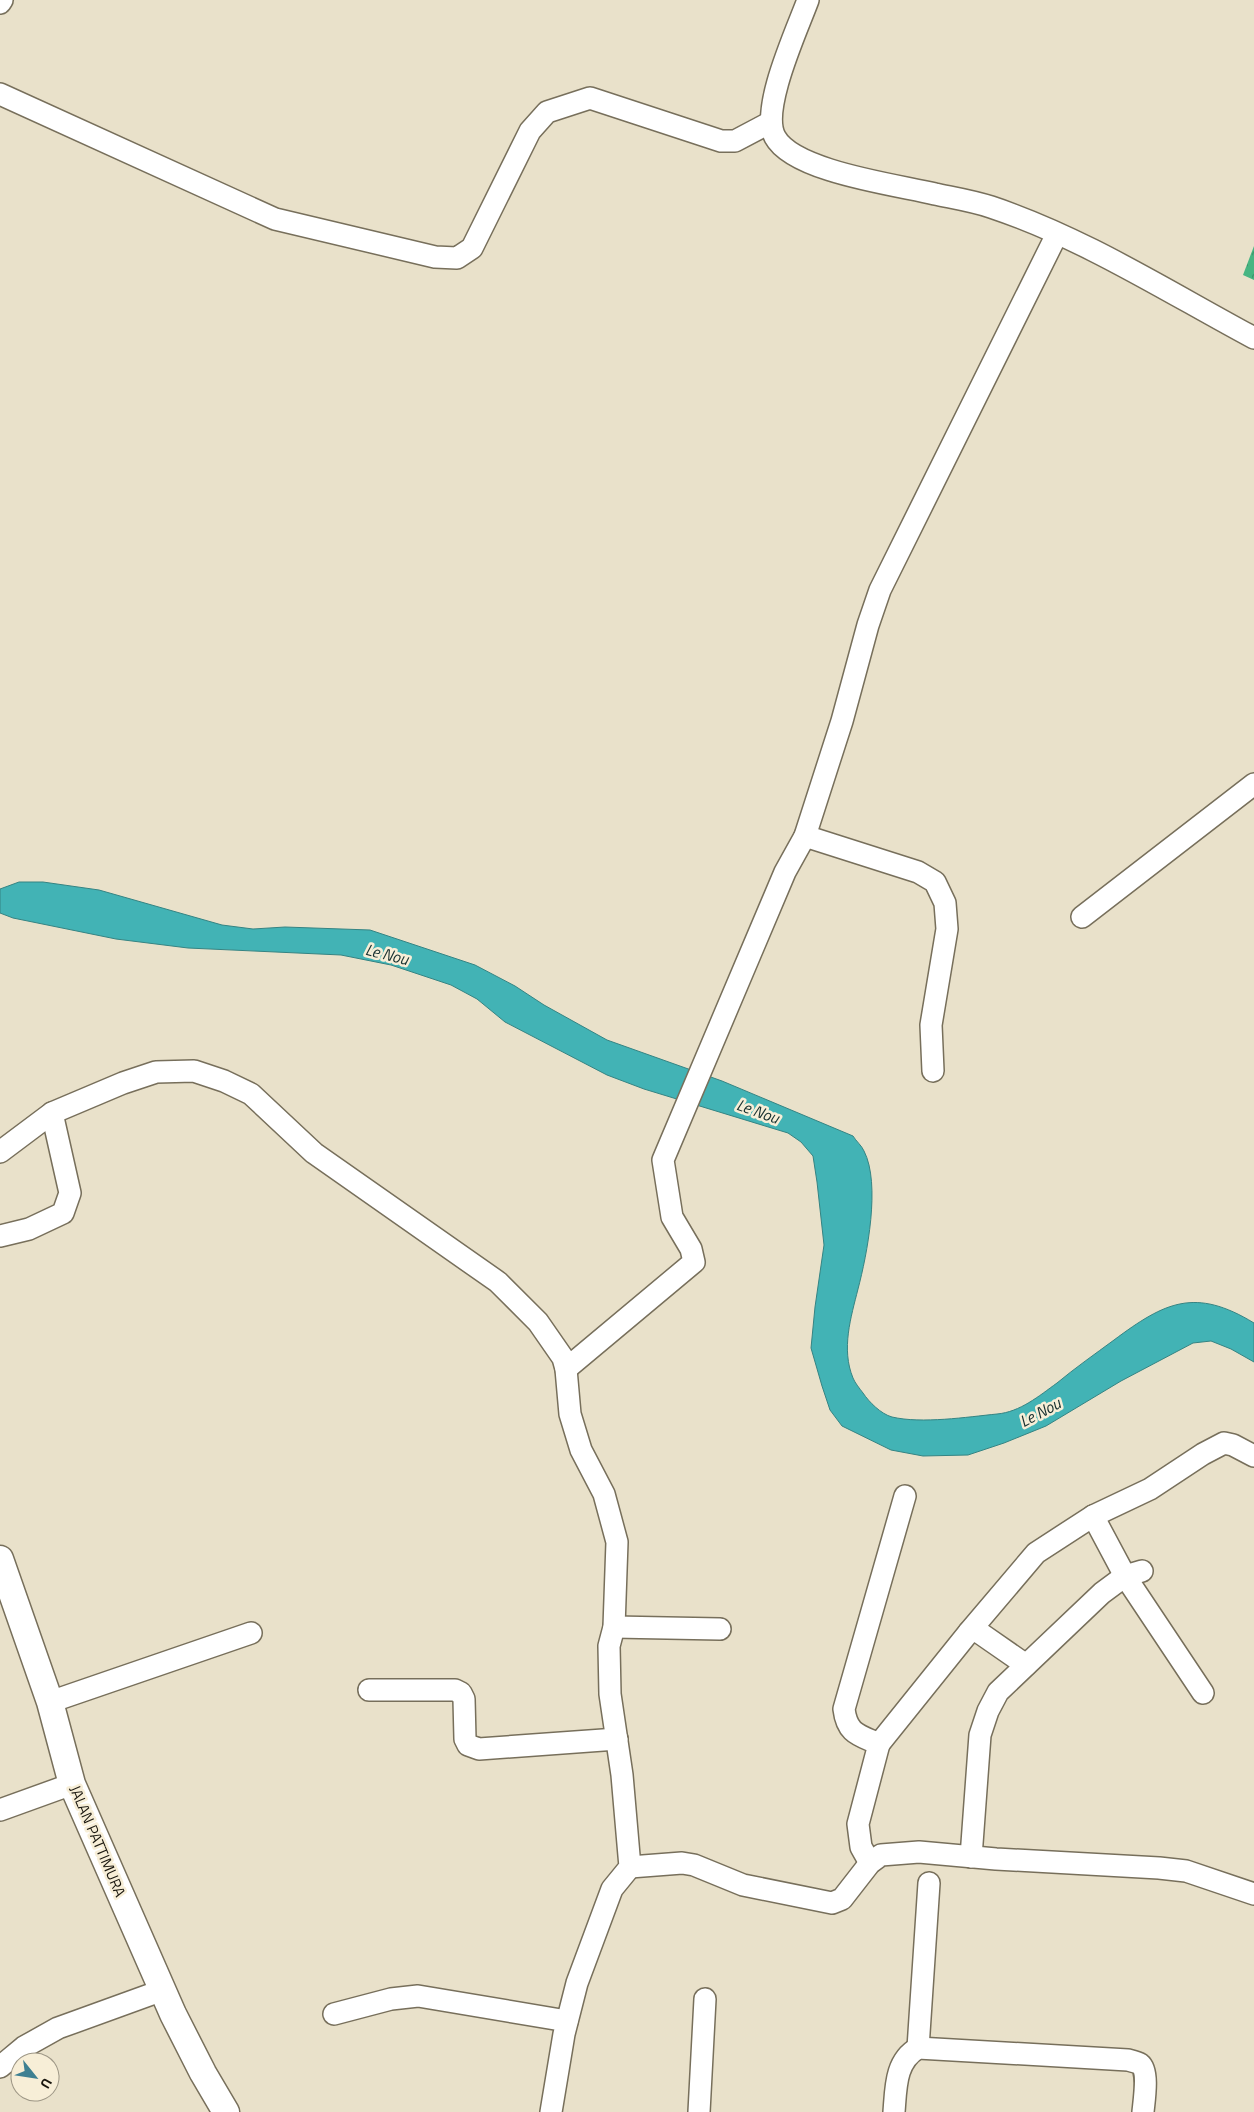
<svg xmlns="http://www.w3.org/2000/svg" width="1254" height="2112" font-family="'Titillium Web',sans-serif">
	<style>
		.forest { fill: url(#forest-crowns) }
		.water { fill: #42b3b5; stroke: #358483 }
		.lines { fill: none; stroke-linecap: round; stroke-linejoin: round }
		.minor-casing { stroke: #776f5b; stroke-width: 24 }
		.major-casing { stroke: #776f5b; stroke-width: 29 }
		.minor { stroke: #fff; stroke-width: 21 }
		.major { stroke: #fff; stroke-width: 26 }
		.labels { text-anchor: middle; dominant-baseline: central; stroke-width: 5; stroke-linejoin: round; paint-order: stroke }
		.street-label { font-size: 15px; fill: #18150d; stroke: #f7eed7 }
		.water-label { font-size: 16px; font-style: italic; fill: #162f2f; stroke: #f7eed7 }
	</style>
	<defs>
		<pattern id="forest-crowns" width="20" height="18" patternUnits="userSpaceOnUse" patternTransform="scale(1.25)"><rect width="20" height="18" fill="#47b582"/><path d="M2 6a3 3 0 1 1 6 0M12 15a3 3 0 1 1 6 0" fill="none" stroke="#3a9269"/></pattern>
	</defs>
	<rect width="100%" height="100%" fill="#e9e1ca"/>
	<path class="forest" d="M1254,246V280L1243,275Z"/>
	<path class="water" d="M19,882H43L99,890L222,925L253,929L285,927L370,930L475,965L515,986L544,1005L607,1040L722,1081L853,1136C856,1141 862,1146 864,1151C881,1184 867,1255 858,1289C851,1317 841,1349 853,1378C855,1383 860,1389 863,1393C869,1402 881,1414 892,1417C922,1424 967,1417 997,1414C1020,1412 1039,1396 1057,1383C1075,1368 1095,1354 1114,1340C1165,1302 1195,1287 1254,1323V1362L1231,1349L1211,1341L1193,1343L1121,1381L1046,1426L1004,1443L968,1455L923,1456L891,1450L842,1426L830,1410L822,1386L811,1348L815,1307L824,1245L817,1182L813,1156L801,1142L788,1133L644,1089L607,1075L505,1022L477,999L451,985L391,965L341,955L188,948L116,939L13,918L0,913V889Z"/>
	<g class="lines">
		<defs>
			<g id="minor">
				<path d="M808,0C797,30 760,109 775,137C794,172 898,185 935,194C954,198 973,201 991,207C1084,238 1168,292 1254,338"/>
				<path d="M0,3L2,0"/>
				<path d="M0,94L275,219L435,257L457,258L472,248L530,131L547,112L590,98L721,141H735L771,122"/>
				<path d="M805,836L918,872L935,882L945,903L947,929L931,1025L933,1071"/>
				<path d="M1082,917L1254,784"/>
				<path d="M0,1152L52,1113L123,1083L156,1072L194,1071L224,1081L251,1094L314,1153L498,1282L538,1322L563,1358L566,1369L570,1414L581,1450L604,1494L617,1542L614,1627L609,1646L610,1694L622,1775L630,1867L612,1889L577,1983L564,2034L551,2112"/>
				<path d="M0,1236L29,1229L63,1213L70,1193L52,1113"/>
				<path d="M566,1369L694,1262L691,1249L672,1217L663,1160L785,872L805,836L842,721L868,625L880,590L1057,234"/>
				<path d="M1093,1516L1125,1576L1203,1693"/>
				<path d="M614,1627L720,1629"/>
				<path d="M969,1632L1036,1553L1093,1516L1150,1489L1203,1454L1224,1443L1233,1445L1254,1456"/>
				<path d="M369,1690H455L461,1693L464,1699L465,1739L468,1745L479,1749L617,1739"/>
				<path d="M50,1702L251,1633"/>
				<path d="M879,1744L969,1632L977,1631L1026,1665"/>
				<path d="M0,1810L72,1784"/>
				<path d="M971,1857L980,1735L988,1711L998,1692L1102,1593L1125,1576L1142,1571"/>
				<path d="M870,1863L861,1847L858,1824L879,1744C859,1735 847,1734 844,1709L905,1496"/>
				<path d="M630,1867L682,1863L694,1865L743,1885L832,1903L842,1899L870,1863L881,1855L919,1852L996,1859L1159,1868L1186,1871L1254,1894"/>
				<path d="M334,2014L391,1999L418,1996L567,2021"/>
				<path d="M918,2048L929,1883"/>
				<path d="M0,2067L24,2047L58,2028L163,1990"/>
				<path d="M699,2112L705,1999"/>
				<path d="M894,2112C896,2088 895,2061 918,2048L1128,2060C1132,2061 1137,2062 1140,2064C1149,2071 1144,2101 1143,2112"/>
			</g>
			<path id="major" d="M0,1559L50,1702L72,1784L173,2014L203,2073L226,2112"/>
		</defs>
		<use href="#minor" class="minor-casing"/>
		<use href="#major" class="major-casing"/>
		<use href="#minor" class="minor"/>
		<use href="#major" class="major"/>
	</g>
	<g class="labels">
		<g class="street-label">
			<text transform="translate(98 1841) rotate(67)">JALAN PATTIMURA</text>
		</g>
		<g class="water-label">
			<text transform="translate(387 954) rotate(14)">Le Nou</text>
			<text transform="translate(758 1111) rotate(20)">Le Nou</text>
			<text transform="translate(1040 1412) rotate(-28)">Le Nou</text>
		</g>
	</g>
	<g transform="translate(35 2077) rotate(120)"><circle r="24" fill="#f7eed7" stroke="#9e9786"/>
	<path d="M0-4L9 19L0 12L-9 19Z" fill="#3e8092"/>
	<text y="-8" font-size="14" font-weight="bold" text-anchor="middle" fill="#18150d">U</text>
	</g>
</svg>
